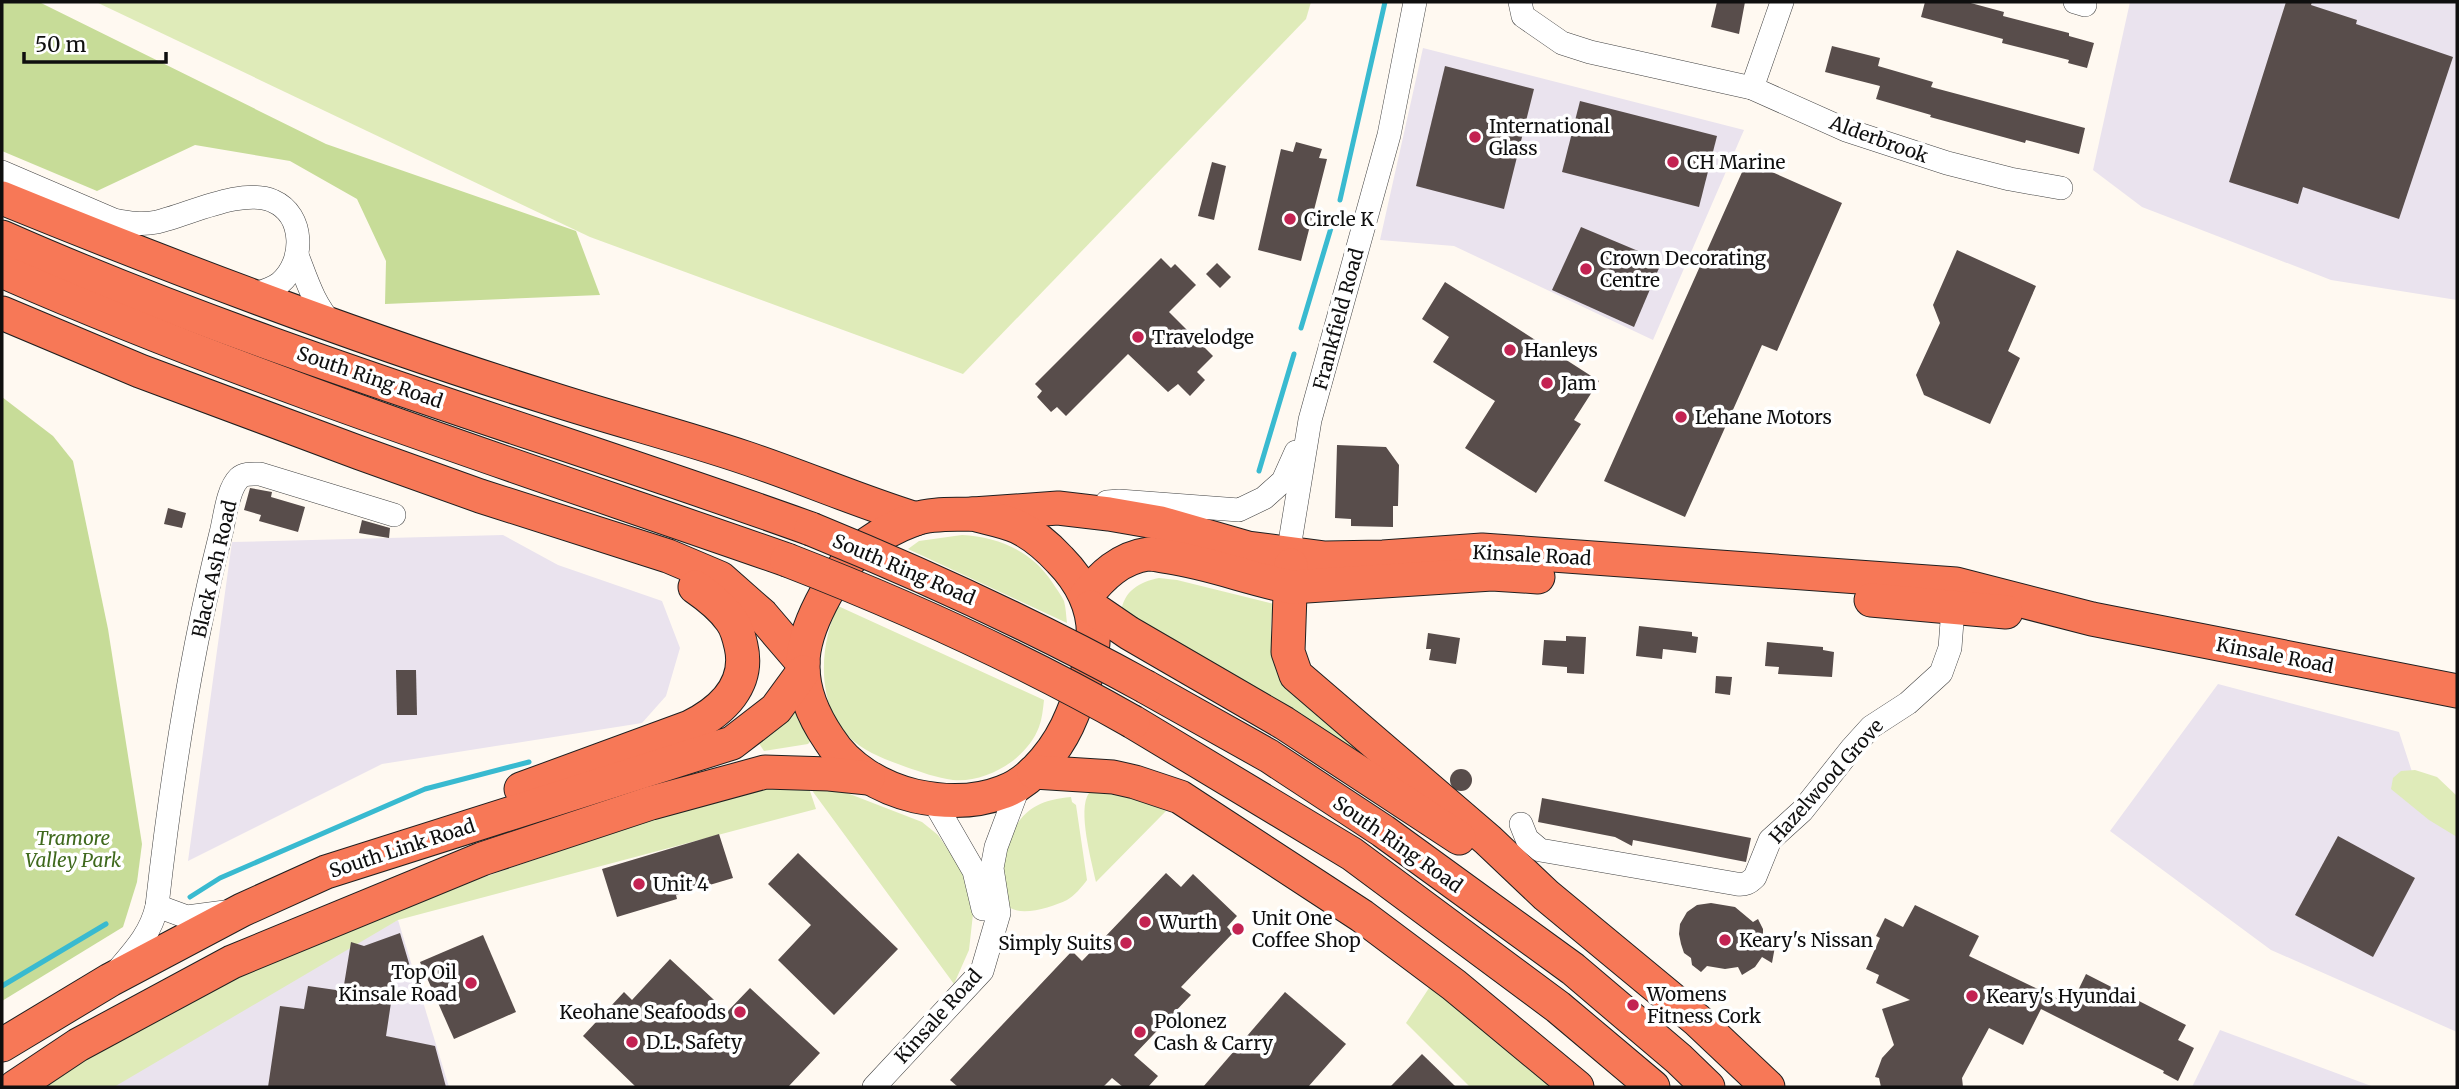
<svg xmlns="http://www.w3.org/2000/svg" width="2459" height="1089" font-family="Merriweather,serif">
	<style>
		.industrial { fill: #eae3ee }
		.green { fill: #dfebb9 }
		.forest { fill: #c7dc98 }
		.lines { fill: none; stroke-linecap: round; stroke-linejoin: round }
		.stream { stroke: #39bad0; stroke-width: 5 }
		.building { fill: #584d4b }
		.minor-casing { stroke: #424242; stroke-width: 24 }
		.highway-casing { stroke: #202020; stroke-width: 35 }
		.minor { stroke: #fff; stroke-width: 23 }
		.highway { stroke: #f77857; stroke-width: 33 }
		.highway-bridge-casing { stroke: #202020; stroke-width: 35; stroke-linecap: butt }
		.highway-bridge { stroke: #f77857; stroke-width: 33 }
		.poi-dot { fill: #c32352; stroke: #fff; stroke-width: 2.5 }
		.labels { text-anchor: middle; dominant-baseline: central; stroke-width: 7; stroke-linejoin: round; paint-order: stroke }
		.poi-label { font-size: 19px; fill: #0f0f0f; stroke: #fff; text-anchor: start }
		.street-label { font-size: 19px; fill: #0f0f0f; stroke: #fff }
		.park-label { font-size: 19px; font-style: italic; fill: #3f691d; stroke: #fff }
	</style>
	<rect width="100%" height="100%" fill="#fff9f1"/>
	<g class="industrial">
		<path d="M2130,2H2457V300L2331,280L2142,207L2093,170Z"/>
		<path d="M1423,48L1744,130L1653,340L1454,246L1380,240Z"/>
		<path d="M503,535L558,565L662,601L680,648L666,696L642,723L382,764L188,861L232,542Z"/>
		<path d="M2218,684L2399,732L2418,790L2457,817V1032L2271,950L2110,831Z"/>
		<path d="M398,920L449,1087H73Z"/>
		<path d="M2220,1030L2374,1087H2192Z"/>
	</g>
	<g class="green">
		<path d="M96,2H1311L1306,19L963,374L590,237Z"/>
		<path d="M962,535C998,537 1032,551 1052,582C1056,588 1061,595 1064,601C1066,608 1066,616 1067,623L908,549L919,541Z"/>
		<path d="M1159,578L1177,580L1274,604C1269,626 1270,642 1276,663L1391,777L1121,612C1124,591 1139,582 1159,578Z"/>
		<path d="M838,606L1044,700C1043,709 1042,719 1039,727C1027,759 987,783 953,780C937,778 921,772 906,767C887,760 864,752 849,737C816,704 819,645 838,606Z"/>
		<path d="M793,706L812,739L808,744L764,751L758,742Z"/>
		<path d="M2415,770L2437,777L2457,796V837L2429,820L2391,789L2393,778L2401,771Z"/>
		<path d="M806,782L829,786L922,822L938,835L958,864L970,888L973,914L969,950L954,984L808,785L816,809L398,920L114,1087H41L88,1054L213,987L408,903L695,805L735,793Z"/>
		<path d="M1089,793C1115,789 1142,800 1166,811L1096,882C1092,863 1077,809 1089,793Z"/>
		<path d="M1071,797L1072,802L1076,805L1087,880C1082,887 1074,896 1067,900C1052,907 1022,917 1009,907C1006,894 1001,881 1000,868C999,862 1003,854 1006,847C1018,814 1034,800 1071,797Z"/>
		<path d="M1431,985L1551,1087H1470L1406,1023Z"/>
	</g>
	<g class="forest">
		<path d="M2,2H39L326,144L576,231L600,295L385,304L386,261L357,199L290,161L195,145L97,191L2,151Z"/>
		<path d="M2,397L53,436L73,461L108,629L142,844L137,882L123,927L2,1001Z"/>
	</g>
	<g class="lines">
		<g class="stream">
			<path d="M1340,200L1385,2"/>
			<path d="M1301,328L1331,228"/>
			<path d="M1259,471L1294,354"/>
			<path d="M190,897L220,878L425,789L529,762"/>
			<path d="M2,986L106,924"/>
		</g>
	</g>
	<g class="building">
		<path d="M1717,2H1745L1739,34L1711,27Z"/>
		<path d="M1925,2H1967L2004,12L2003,16L2069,33V36L2094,43L2087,68L2068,63L2069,60L2002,43L2003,39L1921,17Z"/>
		<path d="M2286,2H2312L2311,5L2357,20L2356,24L2453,57L2399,219L2303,187L2298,204L2229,182Z"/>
		<path d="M1832,46L1880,58L1878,66L1933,82L1931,87L2085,128L2079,154L2026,140L2025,143L1930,117L1931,115L1876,99L1880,86L1825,72Z"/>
		<path d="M1445,66L1534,89L1504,209L1416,186Z"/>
		<path d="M1580,101L1717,136L1699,207L1562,172Z"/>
		<path d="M1296,142L1322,149L1319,158L1327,159L1301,261L1258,250L1281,149L1293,152Z"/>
		<path d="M1747,161L1842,203L1777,351L1762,345L1685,517L1604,481Z"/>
		<path d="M1212,162L1226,166L1214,220L1198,216Z"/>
		<path d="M1581,227L1662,261L1634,327L1552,290Z"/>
		<path d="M1957,250L2036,286L2008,351L2020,358L1990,424L1924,395L1916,375L1940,323L1933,305Z"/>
		<path d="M1161,258L1171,268L1175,264L1196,285L1169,312L1213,356L1197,372L1205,380L1190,396L1178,384L1168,392L1128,354L1066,416L1057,407L1051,412L1037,397L1042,391L1035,384Z"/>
		<path d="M1217,263L1231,277L1220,288L1206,274Z"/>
		<path d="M1445,282L1599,381L1574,420L1581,424L1536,493L1465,448L1495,401L1433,362L1449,337L1422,319Z"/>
		<path d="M1337,445L1386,447L1399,465L1398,506H1393V527L1351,526V519L1335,518Z"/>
		<path d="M250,488L272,492L271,497L305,507L298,532L259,521L261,515L244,510Z"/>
		<path d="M168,508L186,513L182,528L164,524Z"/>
		<path d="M362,520L390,528L389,538L359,533Z"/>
		<path d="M1639,626L1692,632V636L1698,637L1696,653L1663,649L1662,659L1636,656Z"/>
		<path d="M1428,633L1460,638L1456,664L1429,660L1431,649H1426Z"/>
		<path d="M1566,636L1586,637L1584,674L1567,673V667L1542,665L1544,640L1566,641Z"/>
		<path d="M1767,642L1823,647V650L1834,652L1832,677L1778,674L1779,667L1765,666Z"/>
		<path d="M396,670H416L417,715H397Z"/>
		<path d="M1716,676L1732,677L1730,695L1715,693Z"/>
		<circle cx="1461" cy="780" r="11"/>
		<path d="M1542,798L1751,838L1746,862L1633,840L1632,846L1615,837L1538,822Z"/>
		<path d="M719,834L733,878L676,895L677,899L617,917L602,869Z"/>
		<path d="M2338,836L2415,878L2373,957L2295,915Z"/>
		<path d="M798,853L898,949L834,1015L778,960L811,925L768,884Z"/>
		<path d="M1166,873L1181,887L1193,874L1237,916L1227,927L1233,933L1181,987L1191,995L1134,1055L1158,1076L1148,1087H1123L1112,1078L1103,1087H958L950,1080L1072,951L1082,961Z"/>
		<path d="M1711,903L1735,907L1753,922L1758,919L1763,929V938L1776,941L1772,963L1762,957L1755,967L1742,975L1738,967L1725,969L1707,966L1701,972L1692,965L1691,958L1684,953L1681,944L1679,934L1680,924L1687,912L1697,905Z"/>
		<path d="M1915,905L1979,936L1969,956L2071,1005L2086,974L2186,1025L2178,1040L2194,1048L2178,1081L2163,1073L2164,1071L2041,1009L2023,1045L1989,1028L1962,1078L1963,1087H1881L1879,1078L1875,1077L1882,1058L1894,1045L1882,1009L1910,1000L1876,983L1879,975L1866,969L1880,938L1876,936L1885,918L1903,927Z"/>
		<path d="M400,933L411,970L395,976L386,1036L435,1046L446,1087H268L280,1006L304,1009L308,986L343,991L351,942L364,946Z"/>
		<path d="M483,935L516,1012L454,1039L420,962Z"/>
		<path d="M670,959L727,1012L750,988L820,1053L788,1087H636L583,1036L624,992L632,1000Z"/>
		<path d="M1285,992L1346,1044L1308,1087H1203Z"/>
		<path d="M1422,1054L1456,1087H1390Z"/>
	</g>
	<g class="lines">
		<defs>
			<g id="minor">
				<path d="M1520,2L1523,16L1562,43L1590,52L1752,88L1846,130L1947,163L2010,179L2061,188"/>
				<path d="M2075,2L2085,5"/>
				<path d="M1752,88L1782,2"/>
				<path d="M2,172L114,220C129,223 142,225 157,222C188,215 243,187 273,201C305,215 305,262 280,283C271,290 261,292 250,295"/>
				<path d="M297,255C307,281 314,305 333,325"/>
				<path d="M1107,502L1119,501L1239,510L1264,498L1283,481L1296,452"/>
				<path d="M1291,555V536L1310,420L1389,135L1415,2"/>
				<path d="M933,800L974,871L983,909"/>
				<path d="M1521,824L1527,839L1540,850L1737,884C1745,885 1749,883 1755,877L1770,840L1802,811L1852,748L1871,727L1908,703L1941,673L1950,648L1954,595"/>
				<path d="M157,906L187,917L225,912"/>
				<path d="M117,971C135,950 151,933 157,906C171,781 190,656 221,533C225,518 227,490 239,478C244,473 253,474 260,474L394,515"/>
				<path d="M874,1087L982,971L999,913L992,868L996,847L1020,783"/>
			</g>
			<g id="highway">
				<path d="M2,198C181,271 363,340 549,398C614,419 681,436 746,458C803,477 858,501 916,519"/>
				<path d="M2,237C264,353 542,432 811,529"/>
				<path d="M2,271C257,383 524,468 787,560"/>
				<path d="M2,313L140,371L360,453L480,496L668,556L720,578L762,615L803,663"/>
				<path d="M973,514L1058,508L1109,514L1161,523L1248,548L1325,558L1383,557L1482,550L1956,584L2092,619L2457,691"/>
				<path d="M973,514C987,518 1005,521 1018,527C1034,535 1048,547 1060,560C1109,610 1096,657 1072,715C1060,745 1034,781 1003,792C975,803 943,802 915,796C881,788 847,768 829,739C814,717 803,693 803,666C802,630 833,573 860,550C875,537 896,526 915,519C933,513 954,515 973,514Z"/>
				<path d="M1291,565L1288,652L1296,675L1488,840L1546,895L1697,1020L1768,1087"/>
				<path d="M1086,596C1102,576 1120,558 1148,554C1154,554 1162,556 1169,557C1210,563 1250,579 1291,587L1492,574L1538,577"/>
				<path d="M1871,600L2006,612"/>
				<path d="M1091,607L1129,633L1284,723L1459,838"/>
				<path d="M1146,687L1269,756L1383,831L1573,969L1679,1059L1708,1087"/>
				<path d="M1133,722L1352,854L1558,1007L1653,1087"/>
				<path d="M1034,772L1113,777L1135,782L1180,797L1362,916L1454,985L1577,1087"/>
				<path d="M521,789L690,727C722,711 750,685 741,646C739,637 737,628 731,620C722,607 708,596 695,587"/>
				<path d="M2,1045L110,980L242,910L326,872L732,743L776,709L803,672"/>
				<path d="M15,1087L78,1045L232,962L482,859L651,803L765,772L829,774L868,778"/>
			</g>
		</defs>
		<use href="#minor" class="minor-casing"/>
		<use href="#highway" class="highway-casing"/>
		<use href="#minor" class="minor"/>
		<use href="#highway" class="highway"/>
		<defs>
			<g id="highway-bridge">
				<path d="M811,529C926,576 1037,627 1146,687"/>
				<path d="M787,560C906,606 1022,659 1133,722"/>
			</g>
		</defs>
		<use href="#highway-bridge" class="highway-bridge-casing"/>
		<use href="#highway-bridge" class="highway-bridge"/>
	</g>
	<g class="poi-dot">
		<circle cx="1475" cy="137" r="7"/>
		<circle cx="1673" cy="162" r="7"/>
		<circle cx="1290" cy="219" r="7"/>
		<circle cx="1586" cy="269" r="7"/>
		<circle cx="1138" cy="337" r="7"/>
		<circle cx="1510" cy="350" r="7"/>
		<circle cx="1547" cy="383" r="7"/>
		<circle cx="1681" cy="417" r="7"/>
		<circle cx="639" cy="884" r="7"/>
		<circle cx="1145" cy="922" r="7"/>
		<circle cx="1238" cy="929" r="7"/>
		<circle cx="1725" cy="940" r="7"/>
		<circle cx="1126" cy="943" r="7"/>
		<circle cx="471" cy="983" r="7"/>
		<circle cx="1972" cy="996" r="7"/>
		<circle cx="1633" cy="1005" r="7"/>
		<circle cx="740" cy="1012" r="7"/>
		<circle cx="1140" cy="1032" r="7"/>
		<circle cx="632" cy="1042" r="7"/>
	</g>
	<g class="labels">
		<g class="poi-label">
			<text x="1489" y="126">International<tspan x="1489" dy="22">Glass</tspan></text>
			<text x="1687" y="162">CH Marine</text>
			<text x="1304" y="219">Circle K</text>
			<text x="1600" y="258">Crown Decorating<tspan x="1600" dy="22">Centre</tspan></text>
			<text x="1152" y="337">Travelodge</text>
			<text x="1524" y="350">Hanleys</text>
			<text x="1561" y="383">Jam</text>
			<text x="1695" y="417">Lehane Motors</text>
			<text x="653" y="884">Unit 4</text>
			<text x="1252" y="918">Unit One<tspan x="1252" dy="22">Coffee Shop</tspan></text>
			<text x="1159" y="922">Wurth</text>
			<text x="1739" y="940">Keary's Nissan</text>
			<text x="1112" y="943" text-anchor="end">Simply Suits</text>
			<text x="457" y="972" text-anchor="end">Top Oil<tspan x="457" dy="22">Kinsale Road</tspan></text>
			<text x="1647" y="994">Womens<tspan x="1647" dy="22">Fitness Cork</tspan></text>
			<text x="1986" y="996">Keary's Hyundai</text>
			<text x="726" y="1012" text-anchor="end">Keohane Seafoods</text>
			<text x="1154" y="1021">Polonez<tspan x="1154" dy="22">Cash &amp; Carry</tspan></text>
			<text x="646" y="1042">D.L. Safety</text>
		</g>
		<g class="street-label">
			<text transform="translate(1879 139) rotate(20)">Alderbrook</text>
			<text transform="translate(1338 319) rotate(-75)">Frankfield Road</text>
			<text transform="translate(370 377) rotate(19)">South Ring Road</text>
			<text transform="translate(1532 555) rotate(3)">Kinsale Road</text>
			<text transform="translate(214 569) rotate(-77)">Black Ash Road</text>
			<text transform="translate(904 569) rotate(23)">South Ring Road</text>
			<text transform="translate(2275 655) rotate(11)">Kinsale Road</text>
			<text transform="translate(1826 781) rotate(-48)">Hazelwood Grove</text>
			<text transform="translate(1398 844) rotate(35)">South Ring Road</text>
			<text transform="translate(402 848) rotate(-18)">South Link Road</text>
			<text transform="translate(938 1016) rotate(-48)">Kinsale Road</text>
		</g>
		<g class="park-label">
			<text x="73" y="838">Tramore<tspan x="73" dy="22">Valley Park</tspan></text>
		</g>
	</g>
	<rect width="2459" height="1089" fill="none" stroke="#0f0f0f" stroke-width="7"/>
	<path d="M24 52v10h142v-10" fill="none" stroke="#0f0f0f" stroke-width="3.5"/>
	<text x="35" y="52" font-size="21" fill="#0f0f0f" stroke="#ffffff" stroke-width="5" paint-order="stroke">50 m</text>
</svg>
